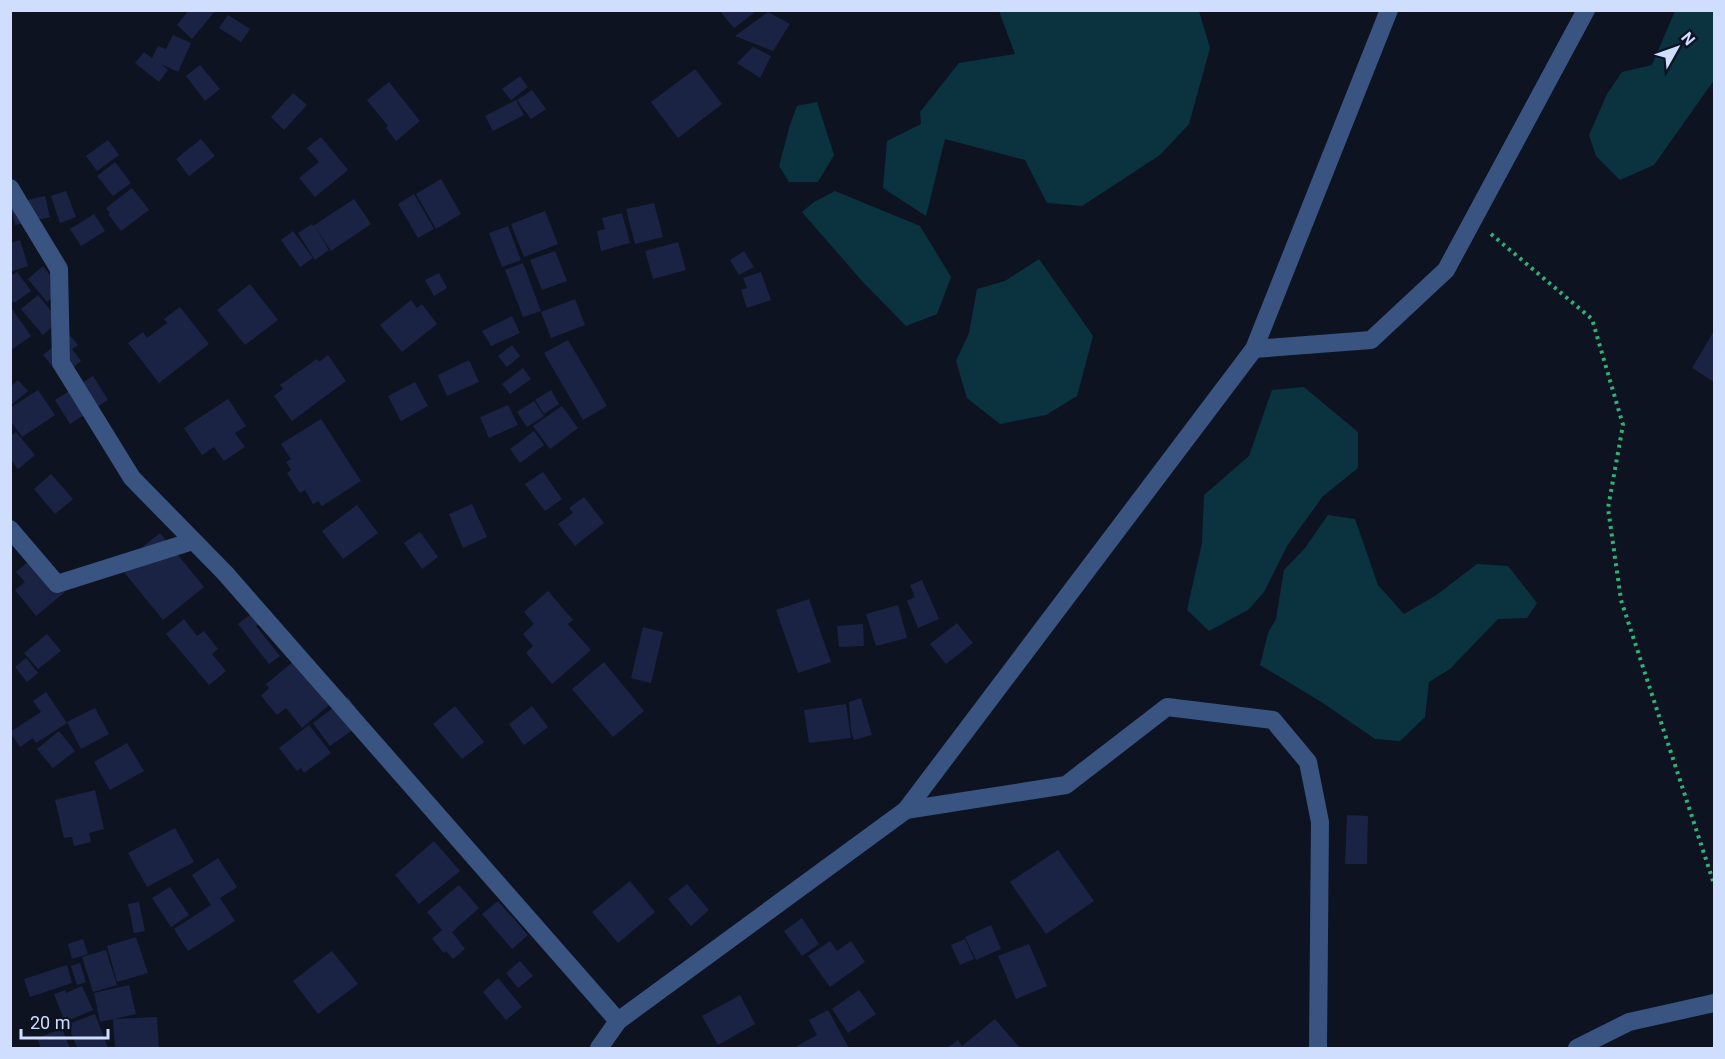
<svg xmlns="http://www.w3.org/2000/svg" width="1725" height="1059" font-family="Roboto,sans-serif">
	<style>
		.water { fill: #0a333f }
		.building { fill: #1a2343 }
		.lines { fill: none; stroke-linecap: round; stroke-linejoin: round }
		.path { stroke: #2fb274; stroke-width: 4; stroke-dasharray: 3 4.5; stroke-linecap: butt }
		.minor { stroke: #395481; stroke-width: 18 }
	</style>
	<rect width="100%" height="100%" fill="#0e1322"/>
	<g class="water">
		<path d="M999,11H1199L1210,48L1189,124L1160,155L1082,206L1047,203L1025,160L945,139L926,216L883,188L887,141L921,124L920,112L959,63L1015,54Z"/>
		<path d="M1675,11H1714V80L1654,165L1620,180L1596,156L1589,135L1607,94L1622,72L1652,65Z"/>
		<path d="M817,102L834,155L818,182H789L779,166L790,125L797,106Z"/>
		<path d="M835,191L920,226L951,277L937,314L906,326L862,281L802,212L814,202Z"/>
		<path d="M1039,259L1093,336L1077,396L1046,415L1000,424L967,398L956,361L969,333L977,289L1005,281Z"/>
		<path d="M1304,387L1358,432V468L1323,496L1287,546L1264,592L1248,610L1209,631L1187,610L1202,543L1204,495L1249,456L1272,390Z"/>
		<path d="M1328,515L1355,519L1378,585L1404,614L1435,596L1477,564L1508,566L1537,603L1527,618L1498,619L1450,669L1429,682L1425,717L1400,741L1375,739L1323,703L1260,665L1268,633L1276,619L1284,570L1305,548Z"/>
	</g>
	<g class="building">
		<path d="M189,10H216L192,39L177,25Z"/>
		<path d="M719,10H752L754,13L734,28Z"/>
		<path d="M768,12L790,24L773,51L735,36Z"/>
		<path d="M228,15L250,29L241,42L219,28Z"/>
		<path d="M173,35L191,43L178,72L161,64L168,70L159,82L135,63L144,52L152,58L158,46L166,49Z"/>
		<path d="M753,47L771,56L760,78L737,63Z"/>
		<path d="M200,65L220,89L205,101L186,76Z"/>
		<path d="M695,69L722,104L678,138L651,102Z"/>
		<path d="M520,76L528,87L511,100L502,89Z"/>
		<path d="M389,82L420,121L396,141L386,128L388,126L367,100Z"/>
		<path d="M532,90L546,109L531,119L517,100Z"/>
		<path d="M293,93L307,105L284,130L271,117Z"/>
		<path d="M516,100L524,115L493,131L485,116Z"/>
		<path d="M321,137L348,170L315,197L299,178L319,162L307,148Z"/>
		<path d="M201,139L215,156L189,176L176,159Z"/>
		<path d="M108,140L119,155L97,171L86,156Z"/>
		<path d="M115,162L131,183L113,196L97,176Z"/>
		<path d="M441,179L461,214L436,229L416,194Z"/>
		<path d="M132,188L149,210L121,231L108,214L110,213L106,208Z"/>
		<path d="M66,191L76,217L60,223L51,196Z"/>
		<path d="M414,194L434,229L418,238L398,204Z"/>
		<path d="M45,196L50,217L15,225L10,204Z"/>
		<path d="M354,199L371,224L331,251L315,227L329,250L315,260L298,233L312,224L313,226Z"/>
		<path d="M654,203L663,237L635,244L626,209Z"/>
		<path d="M545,211L558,244L524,257L511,224Z"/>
		<path d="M622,213L630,243L601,251L597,231L605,229L602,218Z"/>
		<path d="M94,214L105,231L81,246L70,229Z"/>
		<path d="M508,226L521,260L502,267L489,233Z"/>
		<path d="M293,231L313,258L300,267L281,240Z"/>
		<path d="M20,240L28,266L10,272V243Z"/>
		<path d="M678,242L686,270L653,279L645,251Z"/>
		<path d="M555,251L567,281L542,290L530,260Z"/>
		<path d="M744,251L754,267L739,275L730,260Z"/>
		<path d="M523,263L541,311L523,317L505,270Z"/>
		<path d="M43,266L62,290L47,302L28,279Z"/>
		<path d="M17,272L31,291L14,303L10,298V276Z"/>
		<path d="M761,272L771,300L747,308L741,290L747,288L743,278Z"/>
		<path d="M439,273L447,288L434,296L425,280Z"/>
		<path d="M250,284L278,320L245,345L217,310Z"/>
		<path d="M38,295L59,321L43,335L21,309Z"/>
		<path d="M575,299L585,325L551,338L541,312Z"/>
		<path d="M411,300L417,308L422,304L437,324L402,352L380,325Z"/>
		<path d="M10,306L31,336L10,351Z"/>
		<path d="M180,307L209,344L159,383L128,343L143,332L147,338L167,323L164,319Z"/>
		<path d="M512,316L520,333L491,346L482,331Z"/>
		<path d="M1714,331V382L1692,368Z"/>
		<path d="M69,334L78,345L72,349L81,361L61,377L43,355Z"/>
		<path d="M568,340L607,406L583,420L544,353Z"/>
		<path d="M512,345L520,356L507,367L498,356Z"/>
		<path d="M328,355L346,381L292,421L274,396L283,389L280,385L317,359L319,362Z"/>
		<path d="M469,360L479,382L447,396L438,375Z"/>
		<path d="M523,368L531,379L510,394L502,384Z"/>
		<path d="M93,376L108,400L70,424L55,400Z"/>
		<path d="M18,380L28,391L10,406V387Z"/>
		<path d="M415,382L428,406L401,421L388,396Z"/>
		<path d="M38,390L55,415L22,437L10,420V408Z"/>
		<path d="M551,390L559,404L544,414L535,400Z"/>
		<path d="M228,399L246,426L235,433L245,447L224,461L214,447L202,455L184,428Z"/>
		<path d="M534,401L544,416L527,427L517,412Z"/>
		<path d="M508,405L518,425L489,438L480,417Z"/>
		<path d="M562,406L578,428L550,449L533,426Z"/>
		<path d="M321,419L361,481L322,506L318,501L313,504L305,490L300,493L287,473L291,470L286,462L291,459L281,444Z"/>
		<path d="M534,431L544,445L520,463L510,449Z"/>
		<path d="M16,432L35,455L18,469L10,459V436Z"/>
		<path d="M543,472L562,499L545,511L525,484Z"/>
		<path d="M51,474L73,499L55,514L34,489Z"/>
		<path d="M584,497L604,523L575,546L558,524L573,513L569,508Z"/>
		<path d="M472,504L487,537L463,548L449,514Z"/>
		<path d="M357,505L378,533L343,559L322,531Z"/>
		<path d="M420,532L438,557L422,569L404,543Z"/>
		<path d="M160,533L204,587L163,620L119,566Z"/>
		<path d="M35,556L65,592L36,616L15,590L25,582L16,572Z"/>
		<path d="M922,580L939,619L918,628L907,601L915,597L910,585Z"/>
		<path d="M548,591L573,620L568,624L591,650L552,684L526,653L533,646L523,634L534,624L524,612Z"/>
		<path d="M809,599L831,662L798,673L776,610Z"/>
		<path d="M898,605L907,638L876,646L866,614Z"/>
		<path d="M252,613L260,623L256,626L280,656L269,664L238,624Z"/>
		<path d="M184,619L197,636L204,631L218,649L212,654L226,671L209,685L166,634Z"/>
		<path d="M957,623L973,643L946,664L930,644Z"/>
		<path d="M863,624L864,646L839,647L837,626Z"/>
		<path d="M643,627L663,632L651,683L631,678Z"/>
		<path d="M47,634L61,651L38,669L24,653Z"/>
		<path d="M300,656L336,699L302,728L286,708L277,715L261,696L269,688L266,684Z"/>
		<path d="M26,658L38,673L27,682L15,667Z"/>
		<path d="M604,662L644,711L613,737L572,689Z"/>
		<path d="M46,692L67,723L36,743L33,738L20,747L10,732L41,712L33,701Z"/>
		<path d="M348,697L365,721L330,746L313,723Z"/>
		<path d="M861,698L872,735L854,740L851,731L849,702Z"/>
		<path d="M846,704L851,738L809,743L804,710Z"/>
		<path d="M455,706L484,742L462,759L433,724Z"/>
		<path d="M532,706L548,727L524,745L509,724Z"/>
		<path d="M95,708L109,734L81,749L67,722Z"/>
		<path d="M309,725L331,753L304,773L301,768L297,771L279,748Z"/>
		<path d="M59,731L75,751L53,768L37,749Z"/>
		<path d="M127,743L144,771L110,790L94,762Z"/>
		<path d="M95,790L104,829L89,833L91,842L74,846L72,837L64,838L55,800Z"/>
		<path d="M1347,815L1368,816L1367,864H1345Z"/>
		<path d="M175,828L194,862L147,887L128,853Z"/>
		<path d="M434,841L460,871L419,904L395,875Z"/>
		<path d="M1058,850L1094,901L1046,934L1010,882Z"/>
		<path d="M218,858L237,887L220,898L235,921L188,951L174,929L211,905L192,875Z"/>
		<path d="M630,881L655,912L618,943L592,912Z"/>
		<path d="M687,884L709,910L691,926L668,899Z"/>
		<path d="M459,885L479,908L452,932L465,949L453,959L446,951L444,953L432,939L442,930L427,912Z"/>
		<path d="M170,887L189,915L171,927L152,898Z"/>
		<path d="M498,901L528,935L512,949L482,914Z"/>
		<path d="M139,902L145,931L134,933L128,904Z"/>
		<path d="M802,918L819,944L802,956L784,931Z"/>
		<path d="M991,925L1001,949L976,960L965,937Z"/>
		<path d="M136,937L148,973L117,982L107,946Z"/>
		<path d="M83,939L88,954L72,959L68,944Z"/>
		<path d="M965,939L974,959L960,965L951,945Z"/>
		<path d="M830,941L837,951L851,941L865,962L830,987L808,956Z"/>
		<path d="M1029,944L1047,986L1016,999L998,956Z"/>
		<path d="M106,950L117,985L93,992L82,957Z"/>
		<path d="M332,951L358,984L318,1014L293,981Z"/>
		<path d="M520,961L533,976L518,988L506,973Z"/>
		<path d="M80,963L86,982L77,985L71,966Z"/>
		<path d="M67,965L72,983L30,997L24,979Z"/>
		<path d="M498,978L522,1007L506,1020L483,992Z"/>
		<path d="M129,985L136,1014L100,1022L94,993Z"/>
		<path d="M82,986L93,1010L65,1022L54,994L65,990L66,993Z"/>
		<path d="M859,990L876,1014L848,1033L832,1009Z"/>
		<path d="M740,995L755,1024L718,1045L702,1016Z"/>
		<path d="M828,1010L849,1048H798L797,1046L817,1035L809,1020Z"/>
		<path d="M95,1014L108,1048H77L68,1024Z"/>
		<path d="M157,1017L159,1048H115L113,1019Z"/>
		<path d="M995,1019L1020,1048H947L958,1040L962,1046Z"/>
		<path d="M62,1029L70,1048H41L37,1038Z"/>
	</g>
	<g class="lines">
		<path class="path" d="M1491,234L1592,319L1623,425L1608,508L1621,600L1714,884"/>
		<g class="minor">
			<path d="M10,188L59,269L61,363L132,478L225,573L618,1021"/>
			<path d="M1254,349L1371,340L1446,270L1586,10"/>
			<path d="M10,529L57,584L193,541"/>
			<path d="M906,810L1066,785L1167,707L1273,720L1308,762L1320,822L1318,1048"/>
			<path d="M599,1048L618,1021L906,810L1254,349L1389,10"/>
			<path d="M1577,1048L1629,1022L1714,1003"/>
		</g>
	</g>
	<rect width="1725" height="1059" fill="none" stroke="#cfddff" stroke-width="24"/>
	<g transform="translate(1677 48) rotate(50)" stroke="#0e1322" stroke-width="4.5" paint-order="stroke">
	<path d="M0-4.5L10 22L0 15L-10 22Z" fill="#cfddff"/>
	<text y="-9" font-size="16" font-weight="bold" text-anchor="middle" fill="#cfddff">N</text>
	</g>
	<path d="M21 1029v9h87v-9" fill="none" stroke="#cfddff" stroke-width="3"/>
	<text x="30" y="1029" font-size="18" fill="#cfddff" stroke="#0e1322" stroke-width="4.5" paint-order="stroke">20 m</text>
</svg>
